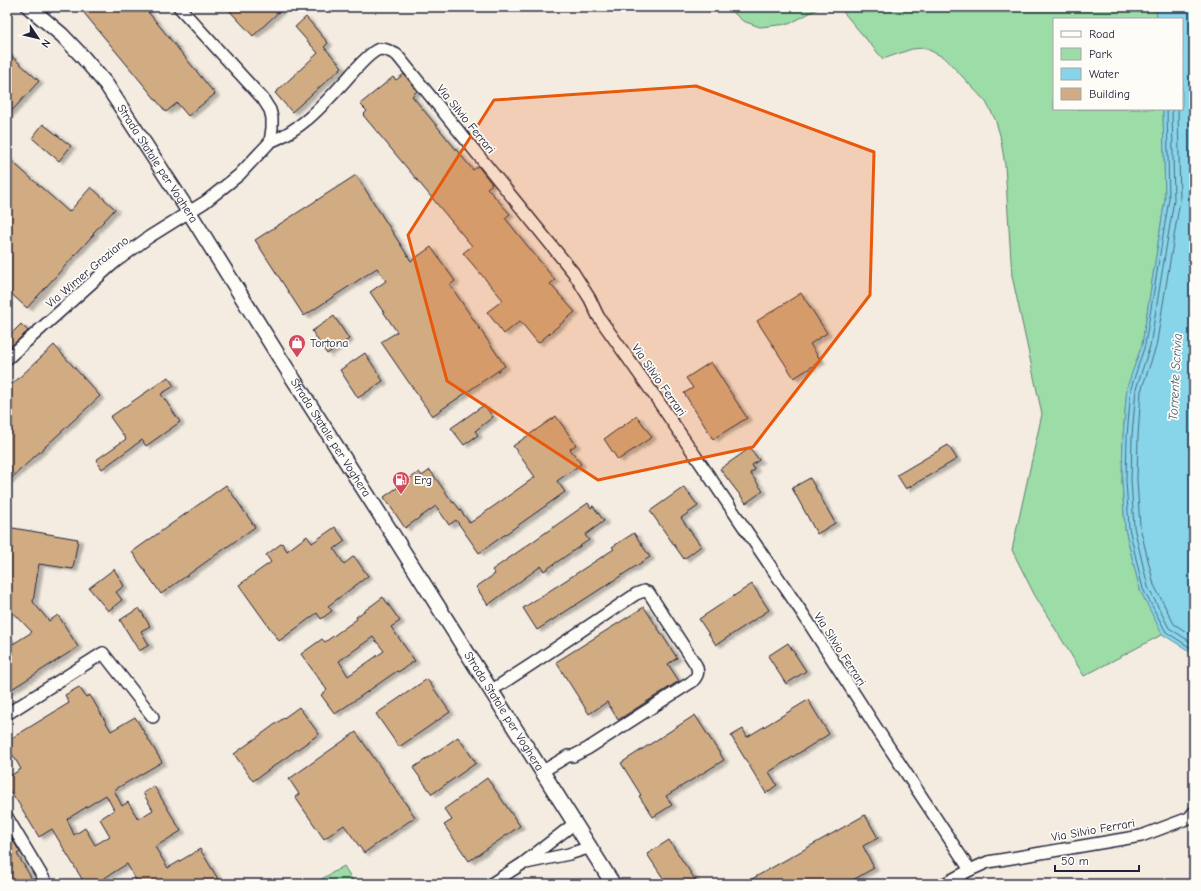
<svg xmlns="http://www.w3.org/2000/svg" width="1201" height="891" font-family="'Comic Neue',sans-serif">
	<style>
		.green { fill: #9cdca6; stroke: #5f7f70 }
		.water { fill: #88d4e8; stroke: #5f8da3 }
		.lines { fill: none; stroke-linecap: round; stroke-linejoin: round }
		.shore { stroke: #4b6980; stroke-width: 1 }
		.building { fill: #d1ac83; stroke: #22223b; fill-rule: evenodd; filter: url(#shadow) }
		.minor-casing { stroke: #22223b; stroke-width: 14 }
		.major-casing { stroke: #22223b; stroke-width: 17 }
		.minor { stroke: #fdfcf7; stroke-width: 11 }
		.major { stroke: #fdfcf7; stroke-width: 14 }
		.marked { fill: #e8590c; fill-opacity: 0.2; stroke: #e8590c; stroke-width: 3; stroke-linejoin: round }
		.labels { text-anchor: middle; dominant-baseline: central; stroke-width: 3.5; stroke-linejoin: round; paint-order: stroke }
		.street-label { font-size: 12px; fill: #22223b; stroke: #fdfcf7 }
		.poi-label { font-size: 12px; fill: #22223b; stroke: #fdfcf7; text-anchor: start }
		.water-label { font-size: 13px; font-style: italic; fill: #41576f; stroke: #fdfcf7 }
	</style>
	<defs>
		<filter id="shadow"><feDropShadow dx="4.5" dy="2.5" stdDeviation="1" flood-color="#0004"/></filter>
	</defs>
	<rect width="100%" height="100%" fill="#f4ece0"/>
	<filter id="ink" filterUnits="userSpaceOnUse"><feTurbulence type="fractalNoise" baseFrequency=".025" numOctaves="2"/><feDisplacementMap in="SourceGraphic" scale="8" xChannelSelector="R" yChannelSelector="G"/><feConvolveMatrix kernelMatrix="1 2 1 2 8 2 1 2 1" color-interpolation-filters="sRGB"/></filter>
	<g filter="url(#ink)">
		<g class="green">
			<path d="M727,7H821L789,24L760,27L743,21Z"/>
			<path d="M839,7H1156L1157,19H1054V109H1163L1165,199L1142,345L1127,388L1123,436L1122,481L1125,529L1140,590L1163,634L1084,676L1034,594L1012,550L1042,414L1012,276L1005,165L1000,135L995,119L986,102L945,58L925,48L912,49L883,59Z"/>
			<path d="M344,866L355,884H313Z"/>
		</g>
		<path class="water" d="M1156,7H1194V654L1162,634L1140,590L1125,529L1122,481L1123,436L1127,387L1142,345L1165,199L1163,109H1182V19H1157Z"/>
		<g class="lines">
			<g class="shore">
				<path d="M1167,109L1169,199L1145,345L1131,388L1127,436L1126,480L1129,528L1143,589L1166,632L1194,650"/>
				<path d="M1172,109L1174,200L1150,346L1136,389L1132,436L1131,480L1134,527L1148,587L1169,628L1194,644"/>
				<path d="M1178,109L1180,200L1156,347L1141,391L1138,436L1137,480L1140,527L1154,585L1174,624L1194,637"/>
			</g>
		</g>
		<g class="building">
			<path d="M91,7H144L215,94L188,116L177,103L166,112L84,13Z"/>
			<path d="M226,7H284L253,36Z"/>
			<path d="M306,17L328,43L324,47L342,67L292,112L275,93L318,53L295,27Z"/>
			<path d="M7,52L39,81L7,116Z"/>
			<path d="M404,74L417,91L412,96L473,170L478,166L492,184L487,188L510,214L505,218L555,280L550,284L575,312L538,343L520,321L504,334L487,312L503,300L463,253L472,246L363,115L367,111L360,104L393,77L396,80Z"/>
			<path d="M43,124L71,146L59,161L32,138Z"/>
			<path d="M7,157L69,212L91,187L115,209L93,233L94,234L27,308L7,290Z"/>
			<path d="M356,175L411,261L431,247L455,281L450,285L505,366L432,416L381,342L397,332L370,292L386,281L377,268L304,316L255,240Z"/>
			<path d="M801,293L827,333L810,344L821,361L794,378L757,321Z"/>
			<path d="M334,316L349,339L327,354L312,331Z"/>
			<path d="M21,324L28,331L7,350V338Z"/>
			<path d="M54,345L100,396L7,482V389Z"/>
			<path d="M365,353L383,381L358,398L340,370Z"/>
			<path d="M711,362L747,418L713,439L684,393L693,388L686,378Z"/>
			<path d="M168,377L174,386L161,394L180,422L146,446L142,440L102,469L96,460L126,439L110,417Z"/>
			<path d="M484,405L493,417L475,431L478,435L464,445L451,428Z"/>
			<path d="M556,416L576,445L570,449L581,464L557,481L565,492L479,553L456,520L449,525L436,506L405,528L384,497L419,472L422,476L430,470L453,503L454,502L470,523L535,477L513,446Z"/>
			<path d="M637,416L652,437L618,460L604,439Z"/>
			<path d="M948,445L957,459L906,489L897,475Z"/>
			<path d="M750,448L759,460L752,465L755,470L750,473L763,491L746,503L720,469Z"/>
			<path d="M810,478L835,523L817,534L792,488Z"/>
			<path d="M226,485L255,527L161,594L132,552Z"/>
			<path d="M684,487L698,506L681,518L701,546L684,559L650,511Z"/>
			<path d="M588,503L591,508L593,506L604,521L585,535L589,540L544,571L541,566L488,605L476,587L495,574L492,570Z"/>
			<path d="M7,527L78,539L73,569L39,564L33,602L49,621L58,615L78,647L7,692V635L13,644L32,632L12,611L7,614Z"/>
			<path d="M335,527L345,541L334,549L344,564L354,556L368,576L328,606L332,611L321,619L317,613L279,641L239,585L271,562L266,555L282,543L287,551L307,536L312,543Z"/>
			<path d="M634,533L650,557L537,630L523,608L614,549L612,547Z"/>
			<path d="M114,569L124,586L116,592L122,600L108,611L89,588Z"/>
			<path d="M752,584L769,610L716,645L699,619Z"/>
			<path d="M383,597L400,621L391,627L415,661L398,672L397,671L335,714L321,695L327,690L301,654L322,639L325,642L357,619L356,617ZM373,637L384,651L348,676L339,661Z"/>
			<path d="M644,607L677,658L668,664L679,681L618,720L607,702L589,714L556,662Z"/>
			<path d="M139,608L150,626L141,631L149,645L139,651L120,620Z"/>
			<path d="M788,643L806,671L786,684L768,656Z"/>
			<path d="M427,679L450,712L399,747L376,714Z"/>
			<path d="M79,687L86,697L90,695L111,731L135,717L162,762L114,790L122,806L128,802L138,819L153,810L143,793L154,786L181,831L155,847L168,868L200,849L221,884H138L127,864L95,884H85L52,829L39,837L16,799H15L7,787V778L21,769L7,745V741L69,703L65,695ZM106,795L114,810L100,819L110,836L95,845L85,828L74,835L67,819Z"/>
			<path d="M808,700L829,734L769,772L777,785L766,793L731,736L743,729L747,737Z"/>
			<path d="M299,707L319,734L253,781L234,754Z"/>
			<path d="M695,715L724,760L666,796L672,805L653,817L639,796L641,795L621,763Z"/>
			<path d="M356,732L415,817L364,853L344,825L324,839L295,797L299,794L289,779Z"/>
			<path d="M458,737L476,763L432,794L413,768Z"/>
			<path d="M487,778L520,826L469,861L444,825L452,820L444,809Z"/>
			<path d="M865,815L878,838L863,846L874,868L846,884H743Z"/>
			<path d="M7,831L20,852L17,854L35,884H7Z"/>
			<path d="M669,840L698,884H667L647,854Z"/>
		</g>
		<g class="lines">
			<defs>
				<g id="minor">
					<path d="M270,142C304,128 322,106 346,80C354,71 367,55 377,50C384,47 391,52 397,55L573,272L590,299L598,316L654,395L803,614L879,732L970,870"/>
					<path d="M7,359L114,263L149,237L205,202L239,175L270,142L272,128V118L270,110L263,99L179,7"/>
					<path d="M492,690L532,664L636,594L644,591L649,593L696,665C699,672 698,675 693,681L587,749L573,756H568L543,771"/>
					<path d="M7,714L103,653L153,717"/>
					<path d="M7,817L47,884"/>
					<path d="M526,863L569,854L591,847"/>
					<path d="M491,884L522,864L575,823"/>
					<path d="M944,884L970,870L988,862L1141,836L1189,818L1194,812"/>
				</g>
				<g id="major">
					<path id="s1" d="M29,7L62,35L82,56L106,84L189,212L278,355L393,535L613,884"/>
				</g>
			</defs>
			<use href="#minor" class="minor-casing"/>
			<use href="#major" class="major-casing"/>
			<use href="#minor" class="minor"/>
			<use href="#major" class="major"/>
		</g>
	</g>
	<path class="marked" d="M696,86L874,152L870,295L753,447L598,480L447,381L408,235L494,100Z"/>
	<defs>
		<symbol id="shop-pin" viewBox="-11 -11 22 30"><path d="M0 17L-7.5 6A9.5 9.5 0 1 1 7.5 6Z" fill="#d1495b" stroke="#fdfcf7"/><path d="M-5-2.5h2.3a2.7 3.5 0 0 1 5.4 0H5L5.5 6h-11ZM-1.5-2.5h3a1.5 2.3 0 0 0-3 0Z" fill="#fff"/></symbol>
		<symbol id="fuel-pin" viewBox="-11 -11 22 30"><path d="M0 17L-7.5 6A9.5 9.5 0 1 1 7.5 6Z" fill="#d1495b" stroke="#fdfcf7"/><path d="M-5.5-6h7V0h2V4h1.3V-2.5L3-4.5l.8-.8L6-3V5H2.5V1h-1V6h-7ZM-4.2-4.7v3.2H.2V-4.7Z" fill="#fff"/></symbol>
	</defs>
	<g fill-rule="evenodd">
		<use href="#shop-pin" x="287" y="333" width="20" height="27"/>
		<use href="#fuel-pin" x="391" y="470" width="20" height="27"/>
	</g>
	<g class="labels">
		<g class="street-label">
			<text transform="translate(466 119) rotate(51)">Via Silvio Ferrari</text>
			<text stroke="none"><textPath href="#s1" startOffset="204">Strada Statale per Voghera</textPath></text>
			<text transform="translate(87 272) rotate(-40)">Via Wimer Graziano</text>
			<text transform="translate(659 380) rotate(55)">Via Silvio Ferrari</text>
			<text stroke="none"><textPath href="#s1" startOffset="528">Strada Statale per Voghera</textPath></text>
			<text transform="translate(840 649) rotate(57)">Via Silvio Ferrari</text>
			<text stroke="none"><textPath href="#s1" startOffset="852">Strada Statale per Voghera</textPath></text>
			<text transform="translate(1093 830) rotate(-10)">Via Silvio Ferrari</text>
		</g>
		<g class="poi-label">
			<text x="310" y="343">Tortona</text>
			<text x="414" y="480">Erg</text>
		</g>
		<g class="water-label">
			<text transform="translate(1175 377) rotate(-87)">Torrente Scrivia</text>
		</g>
	</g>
	<rect width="1201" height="891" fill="none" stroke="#fdfcf7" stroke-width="24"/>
	<rect x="12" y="12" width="1177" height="867" fill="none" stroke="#22223b" stroke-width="1.5" filter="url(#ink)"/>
	<rect x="1053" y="18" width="130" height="92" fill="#fdfcf7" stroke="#a5a5ac"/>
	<rect x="1061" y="31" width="20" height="6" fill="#fdfcf7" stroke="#a5a5ac"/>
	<text x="1089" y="38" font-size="12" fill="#22223b">Road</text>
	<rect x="1061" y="48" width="20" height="12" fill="#9cdca6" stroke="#a5a5ac"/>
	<text x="1089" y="58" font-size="12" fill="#22223b">Park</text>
	<rect x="1061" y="68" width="20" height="12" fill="#88d4e8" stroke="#a5a5ac"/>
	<text x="1089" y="78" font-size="12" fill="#22223b">Water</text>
	<rect x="1061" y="88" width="20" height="12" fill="#d1ac83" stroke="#a5a5ac"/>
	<text x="1089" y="98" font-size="12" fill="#22223b">Building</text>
	<g transform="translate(38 38) rotate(125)" stroke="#fdfcf7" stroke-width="3" paint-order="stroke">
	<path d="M0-3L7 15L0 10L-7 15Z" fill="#22223b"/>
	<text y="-6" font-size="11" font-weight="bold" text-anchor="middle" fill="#22223b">N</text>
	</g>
	<path d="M1055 865v6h84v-6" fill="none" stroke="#22223b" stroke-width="2"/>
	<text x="1061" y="865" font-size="12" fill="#22223b" stroke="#fdfcf7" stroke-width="3" paint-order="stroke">50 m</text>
</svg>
